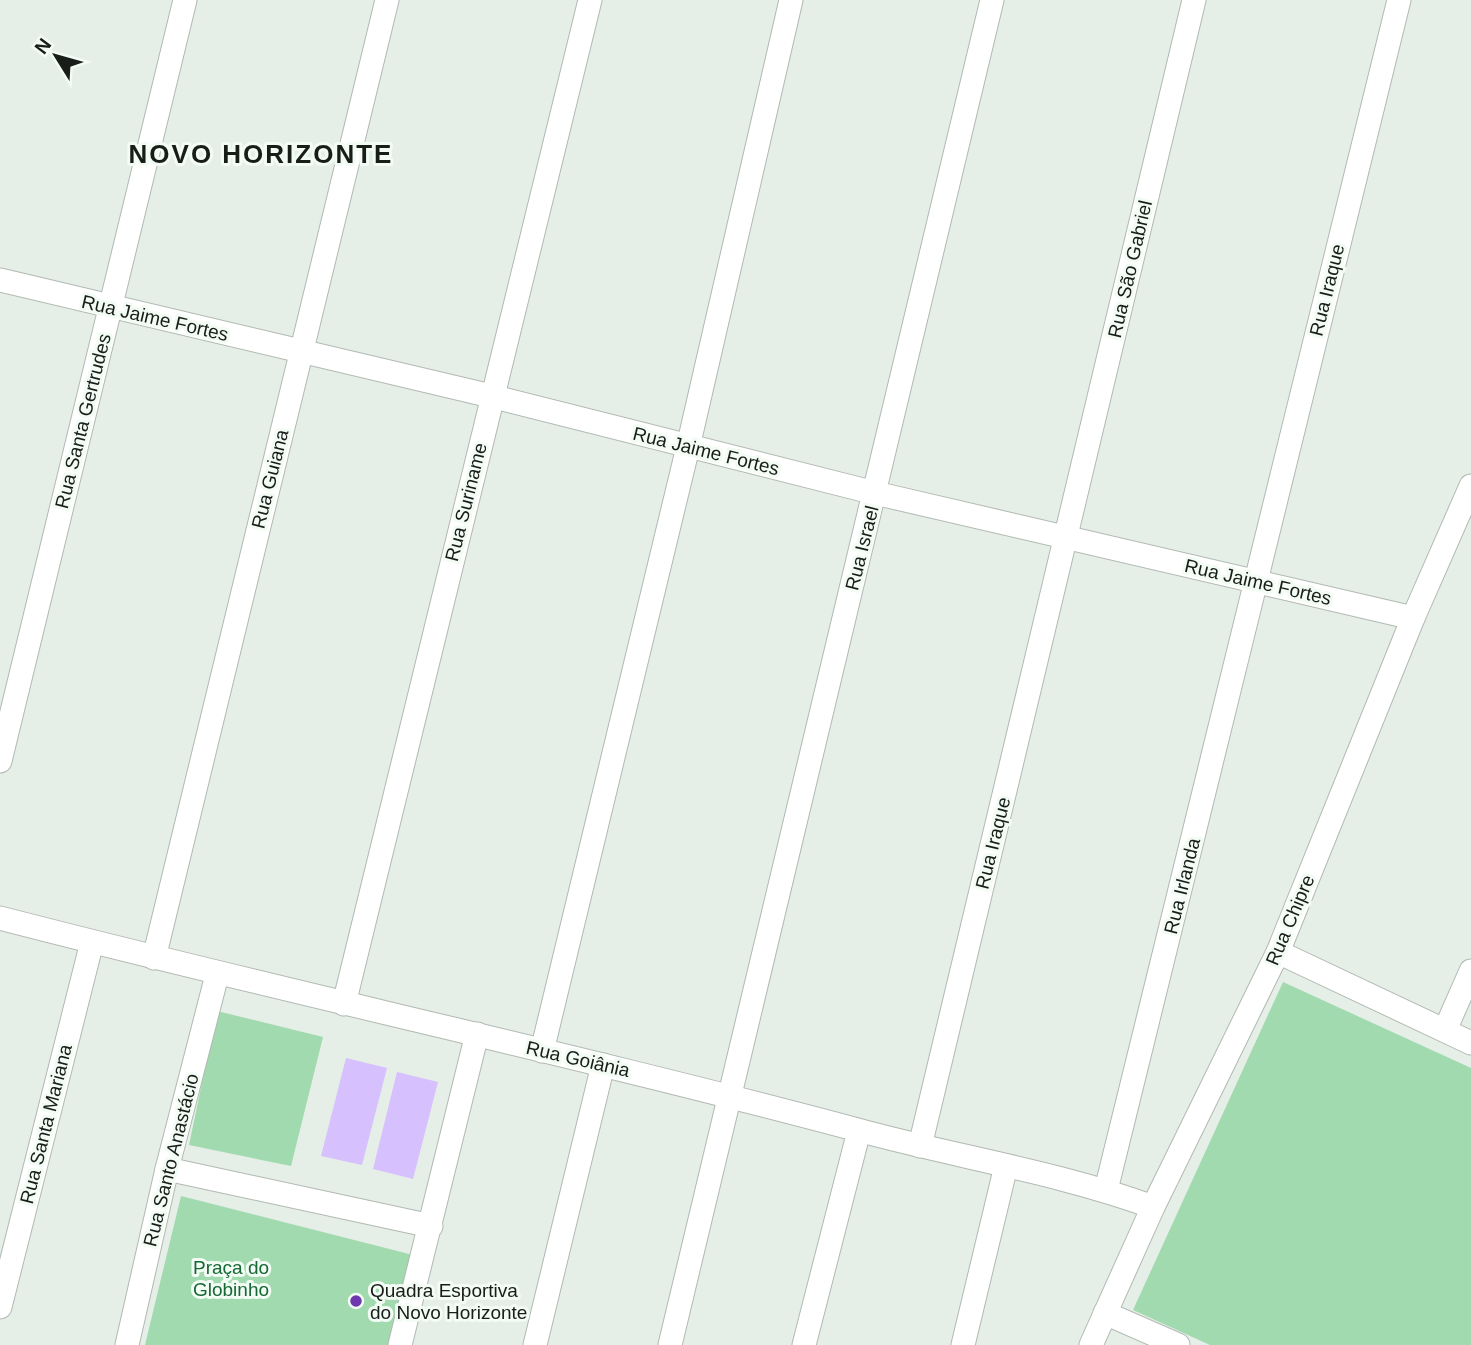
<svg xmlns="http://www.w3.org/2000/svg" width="1471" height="1345" font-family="Arial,sans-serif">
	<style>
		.green { fill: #a1daae }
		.building { fill: #d6c0fd }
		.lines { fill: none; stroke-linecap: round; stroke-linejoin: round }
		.street-casing { stroke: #b1b9b2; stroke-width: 25 }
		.street { stroke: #fff; stroke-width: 23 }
		.poi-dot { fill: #6f38af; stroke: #f2fbf4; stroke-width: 2.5 }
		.labels { text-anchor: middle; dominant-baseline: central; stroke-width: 6; stroke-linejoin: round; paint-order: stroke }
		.street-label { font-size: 19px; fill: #191d1a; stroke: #f2fbf4 }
		.park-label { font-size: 19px; fill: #166835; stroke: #f2fbf4 }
		.poi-label { font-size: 19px; fill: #191d1a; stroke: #f2fbf4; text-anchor: start }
		.district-label { font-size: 26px; font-weight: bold; letter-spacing: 2px; fill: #191d1a; stroke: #f2fbf4 }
	</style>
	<rect width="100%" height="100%" fill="#e5eee7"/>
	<g class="green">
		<path d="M1283,982L1471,1068V1345H1210L1133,1310Z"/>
		<path d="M217,1011L323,1037L291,1166L189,1145Z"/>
		<path d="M181,1196L417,1256L395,1345H145Z"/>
	</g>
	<g class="building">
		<path d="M346,1058L387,1068L362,1165L321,1156Z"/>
		<path d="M397,1072L438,1082L413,1179L373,1169Z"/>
	</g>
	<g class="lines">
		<defs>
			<g id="street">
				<path d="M0,280L491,396L875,493L1413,618"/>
				<path d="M0,761L185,0"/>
				<path d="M0,918C285,992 574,1054 858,1130C956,1157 1058,1172 1153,1207"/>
				<path d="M1278,952L1471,1043"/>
				<path d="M154,958L387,0"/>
				<path d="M344,1004L590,0"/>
				<path d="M1445,1030L1471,971"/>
				<path d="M542,1051L688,447L791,0"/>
				<path d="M920,1146L1194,0"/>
				<path d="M167,1169L431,1226"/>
				<path d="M1106,1190L1399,0"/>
				<path d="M0,1307L92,942"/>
				<path d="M1105,1313L1178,1345"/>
				<path d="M127,1345L167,1169L217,975"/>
				<path d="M400,1345L477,1034"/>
				<path d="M535,1345L603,1065"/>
				<path d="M670,1345L992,0"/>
				<path d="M804,1345L859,1131"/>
				<path d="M963,1345L1006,1166"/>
				<path d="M1091,1345L1153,1207L1278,952L1413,618L1471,486"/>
			</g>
		</defs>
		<use href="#street" class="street-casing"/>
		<use href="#street" class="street"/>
	</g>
	<circle class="poi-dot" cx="356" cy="1301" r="7"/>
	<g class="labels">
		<g class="street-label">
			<text transform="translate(1130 269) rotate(-77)">Rua São Gabriel</text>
			<text transform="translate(1327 290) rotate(-76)">Rua Iraque</text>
			<text transform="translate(155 318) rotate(13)">Rua Jaime Fortes</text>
			<text transform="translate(83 421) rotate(-76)">Rua Santa Gertrudes</text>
			<text transform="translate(706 451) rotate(14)">Rua Jaime Fortes</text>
			<text transform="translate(270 479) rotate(-76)">Rua Guiana</text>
			<text transform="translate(466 502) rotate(-76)">Rua Suriname</text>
			<text transform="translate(862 548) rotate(-76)">Rua Israel</text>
			<text transform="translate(1258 582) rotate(13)">Rua Jaime Fortes</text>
			<text transform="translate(993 843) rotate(-76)">Rua Iraque</text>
			<text transform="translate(1182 886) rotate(-76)">Rua Irlanda</text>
			<text transform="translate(1290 920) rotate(-67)">Rua Chipre</text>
			<text transform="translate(578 1059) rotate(13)">Rua Goiânia</text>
			<text transform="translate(46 1124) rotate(-76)">Rua Santa Mariana</text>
			<text transform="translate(171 1160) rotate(-76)">Rua Santo Anastácio</text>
		</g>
		<g class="park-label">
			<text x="231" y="1267">Praça do<tspan x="231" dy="22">Globinho</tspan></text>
		</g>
		<g class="poi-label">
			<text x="370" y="1290">Quadra Esportiva<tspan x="370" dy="22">do Novo Horizonte</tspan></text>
		</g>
		<g class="district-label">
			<text x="261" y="154">NOVO HORIZONTE</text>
		</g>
	</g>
	<g transform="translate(56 56) rotate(307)" stroke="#f2fbf4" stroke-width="5" paint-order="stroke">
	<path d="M0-5L12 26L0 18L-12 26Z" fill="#191d1a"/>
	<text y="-10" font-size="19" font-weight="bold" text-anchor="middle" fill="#191d1a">N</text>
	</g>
</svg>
